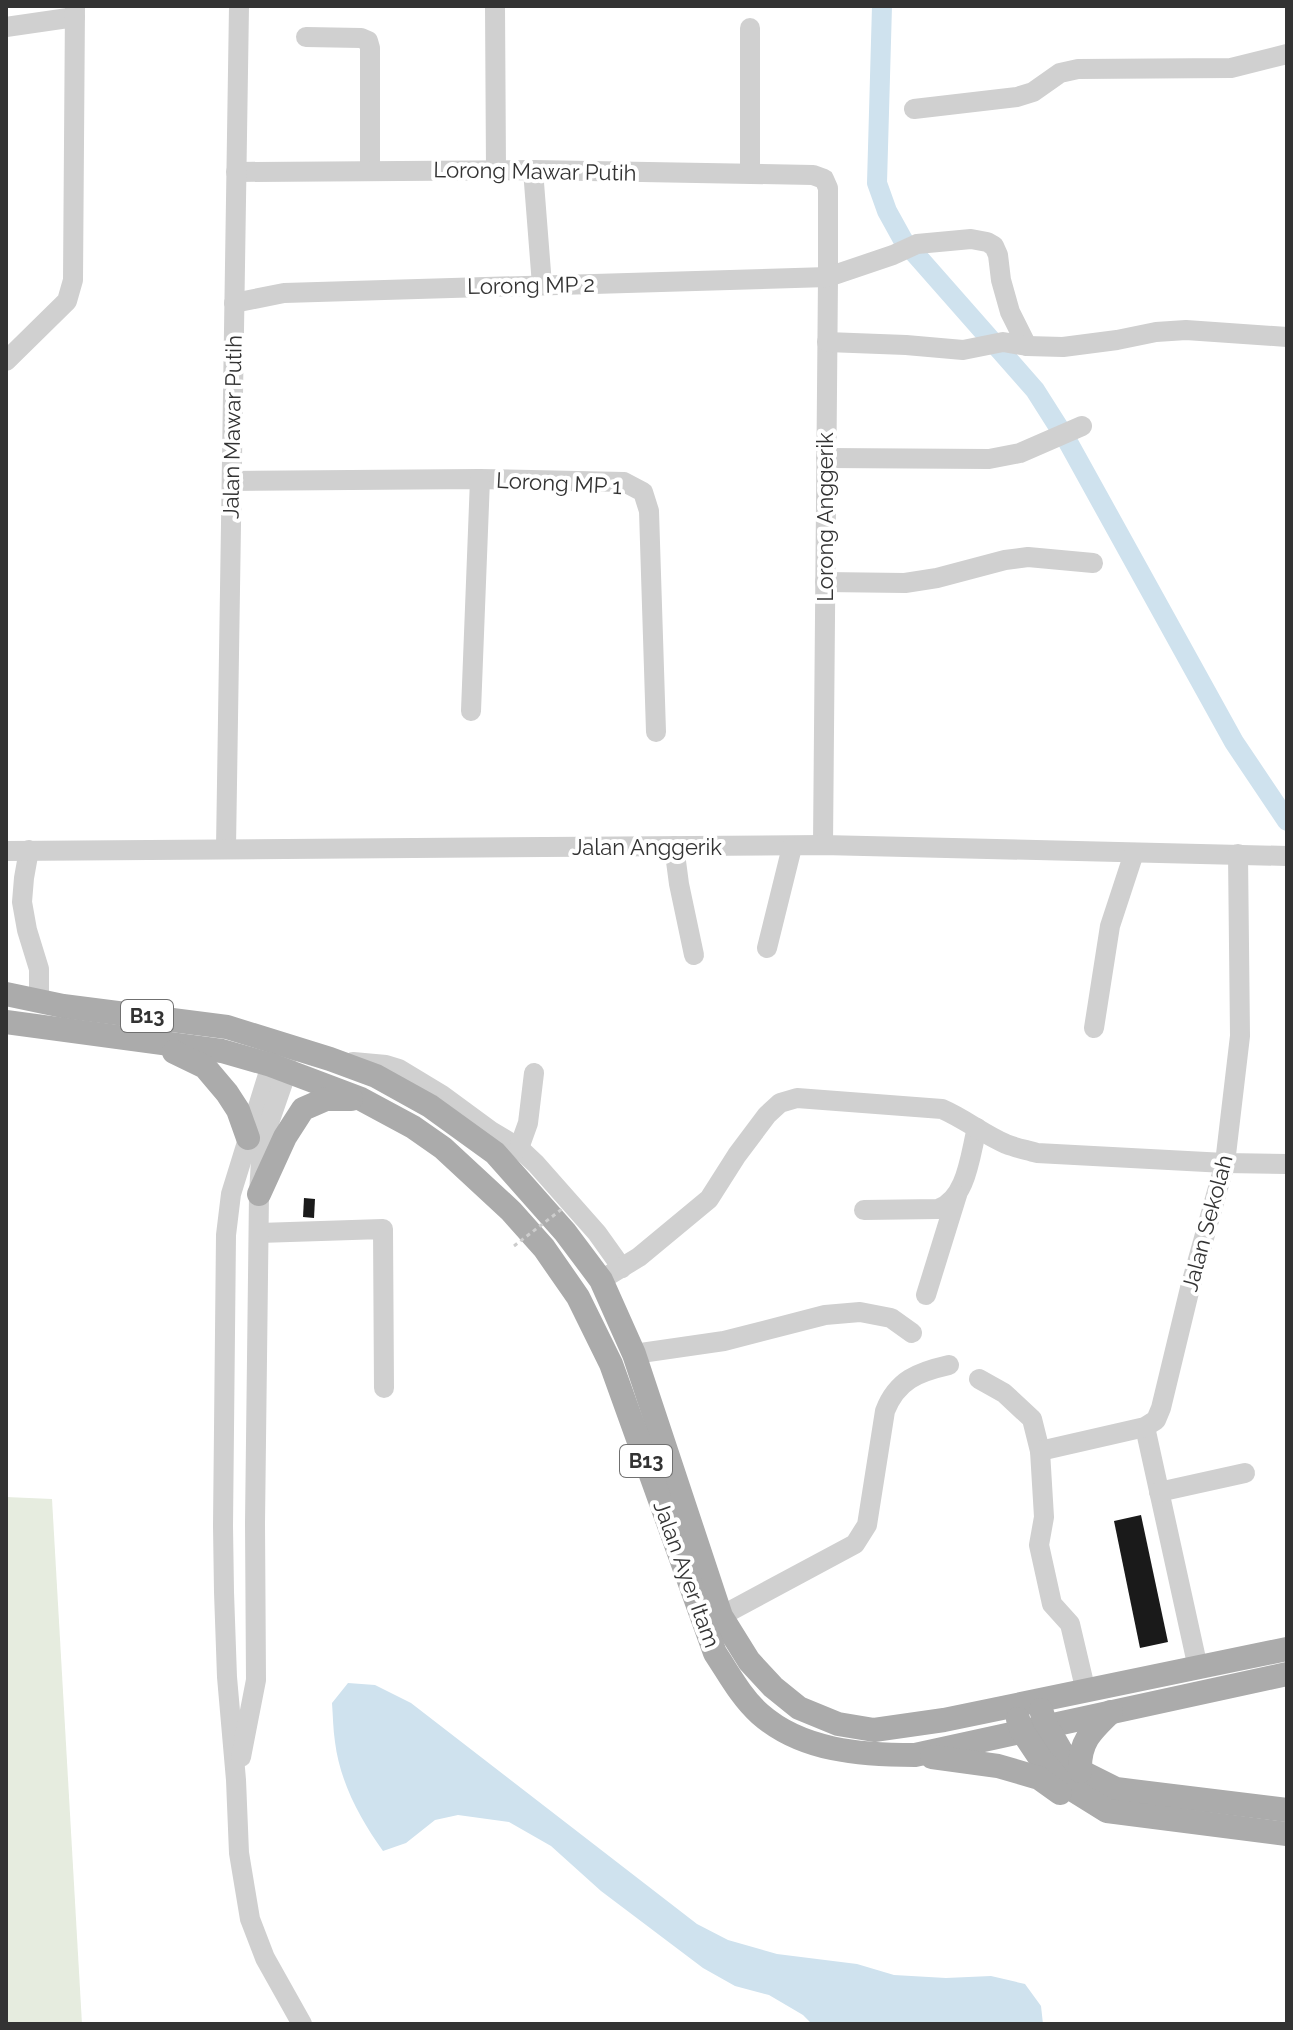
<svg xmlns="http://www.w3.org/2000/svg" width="1293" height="2030" font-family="Raleway,sans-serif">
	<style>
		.green { fill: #e6ecdf }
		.water { fill: #cfe2ee }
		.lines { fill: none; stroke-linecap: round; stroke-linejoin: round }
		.canal { stroke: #cfe2ee; stroke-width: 20 }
		.building { fill: #1a1a1a }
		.minor { stroke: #d0d0d0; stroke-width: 20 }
		.major { stroke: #ababab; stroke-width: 24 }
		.path-bridge { stroke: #cdcdcd; stroke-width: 3; stroke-dasharray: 4 4; stroke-linecap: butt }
		.labels { text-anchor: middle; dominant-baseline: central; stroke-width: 8; stroke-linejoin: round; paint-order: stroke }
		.shield { fill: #fff; stroke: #707070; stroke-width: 2 }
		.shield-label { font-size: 20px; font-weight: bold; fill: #333 }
		.street-label { font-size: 22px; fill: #333; stroke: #fff }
	</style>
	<rect width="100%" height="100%" fill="#fff"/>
	<path class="green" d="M6,1497L52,1499L82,2024H6Z"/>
	<path class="water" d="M348,1683L375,1685L411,1703L697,1924L728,1940L777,1954L857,1964L894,1975L946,1978L991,1976L1025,1984L1041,2006L1043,2024H812L803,2015L769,1995L735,1986L703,1968L601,1891L551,1846L509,1822L458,1815L435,1820L406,1843L383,1851C360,1819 340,1782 335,1742C333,1729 333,1716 332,1703Z"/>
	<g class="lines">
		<path class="canal" d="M882,6L877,183L887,211L903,240L1035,390L1068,442L1234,742L1287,821"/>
	</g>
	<g class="building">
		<path d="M304,1198L315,1199L314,1218L303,1217Z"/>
		<path d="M1141,1515L1168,1642L1140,1648L1114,1521Z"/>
	</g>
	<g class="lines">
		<g class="minor">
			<path d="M495,6L496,170"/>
			<path d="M6,27L75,17"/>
			<path d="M306,37L361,38L368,41L370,48V170"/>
			<path d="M914,109L1017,97L1033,92L1060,73L1078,69L1231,68L1287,54"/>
			<path d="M533,170L542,285"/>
			<path d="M236,172L533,170L813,175L824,179L828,188V277L823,845"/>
			<path d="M750,173V28"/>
			<path d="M234,303L284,293L828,277L893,255L917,244L971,239L987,242L994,246L998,255L1001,280L1010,312L1027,346"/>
			<path d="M827,342L906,345L963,350L1003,342L1027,346L1063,347L1117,340L1156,332L1186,330L1287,337"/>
			<path d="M6,361L67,301L73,280L75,6"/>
			<path d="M826,458L989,459L1020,453L1082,426"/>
			<path d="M232,481L480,479L624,482L643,492L649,511L656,732"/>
			<path d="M825,582L905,583L937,578L1005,560L1028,557L1093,563"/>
			<path d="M471,711L480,479"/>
			<path d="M674,846L679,884L694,955"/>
			<path d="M226,848L239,6"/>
			<path d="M29,850L24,878L22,902L27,930L39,969V1002"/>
			<path d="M6,851L823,845L1287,856"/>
			<path d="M767,948L792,847"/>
			<path d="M1094,1028L1110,926L1134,853"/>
			<path d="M279,1055L271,1065L231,1194L226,1235L223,1526L224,1592L227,1677L236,1780L239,1853L250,1919L265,1958L302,2024"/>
			<path d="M353,1062L386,1065L399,1069L442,1095L491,1131L519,1148L536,1164L597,1233L622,1268"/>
			<path d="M519,1148L528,1123L534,1073"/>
			<path d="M864,1210L938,1209C967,1199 970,1155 977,1128"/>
			<path d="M259,1233L383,1229L384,1388"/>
			<path d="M601,1280L639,1257L709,1199L737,1155L767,1115L780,1103L797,1098L942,1109C965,1119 983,1134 1006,1144C1016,1148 1027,1150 1037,1153L1225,1163L1287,1164"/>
			<path d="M926,1295L957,1195"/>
			<path d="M634,1354L724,1341L825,1315L860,1312L891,1318L912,1333"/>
			<path d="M979,1379L1004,1393L1032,1419L1040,1451L1044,1517L1039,1545L1052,1604L1070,1624L1086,1692"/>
			<path d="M1145,1427L1198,1668"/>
			<path d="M1040,1451L1145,1427L1156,1420L1161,1408L1190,1288L1225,1163L1240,1036L1238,854"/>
			<path d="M1159,1492L1245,1473"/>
			<path d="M721,1616L855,1544L867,1525L885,1411C897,1380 918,1372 949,1365"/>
			<path d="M241,1757L256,1680L255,1523L259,1194L262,1143L287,1071L286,1058"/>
		</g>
		<g class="major">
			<path d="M6,994L63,1006L227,1027L330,1059L376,1076L430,1106L495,1153L565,1232L601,1280L634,1354L721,1616L749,1661L773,1687L799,1708L838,1724L874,1730L944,1720L1287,1649"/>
			<path d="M6,1022L222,1051L271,1065L361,1099L413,1127L443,1148L511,1211L544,1248L578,1297L611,1364L715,1653C729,1674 741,1697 760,1714C802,1751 861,1755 915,1755L1287,1674"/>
			<path d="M174,1052L205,1067L227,1093L238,1110L248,1138"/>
			<path d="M259,1194L285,1137L303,1109L326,1099H351"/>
			<path d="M1041,1710L1046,1725L1061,1751L1080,1771L1116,1789L1287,1810"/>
			<path d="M1018,1719L1022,1731L1040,1758L1062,1783L1107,1811L1287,1834"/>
			<path d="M932,1757L998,1766L1039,1778L1060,1793"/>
			<path d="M1080,1771C1079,1742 1091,1731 1111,1712"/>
		</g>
		<path class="path-bridge" d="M514,1246L562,1209"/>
	</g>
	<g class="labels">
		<g class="shield">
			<rect x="121" y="1000" width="52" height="32" rx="6"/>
			<rect x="620" y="1445" width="52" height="32" rx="6"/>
		</g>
		<g class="shield-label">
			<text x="147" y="1016">B13</text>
			<text x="646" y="1461">B13</text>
		</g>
		<g class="street-label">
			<text transform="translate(535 171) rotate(1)">Lorong Mawar Putih</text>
			<text transform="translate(531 285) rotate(-1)">Lorong MP 2</text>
			<text transform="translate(232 427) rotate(-89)">Jalan Mawar Putih</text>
			<text transform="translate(559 483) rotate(3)">Lorong MP 1</text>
			<text transform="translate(825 517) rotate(-90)">Lorong Anggerik</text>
			<text x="647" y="847">Jalan Anggerik</text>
			<text transform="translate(1207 1223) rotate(-75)">Jalan Sekolah</text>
			<text transform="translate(687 1574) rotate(70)">Jalan Ayer Itam</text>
		</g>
	</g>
	<rect width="1293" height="2030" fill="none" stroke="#333333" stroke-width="16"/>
</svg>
